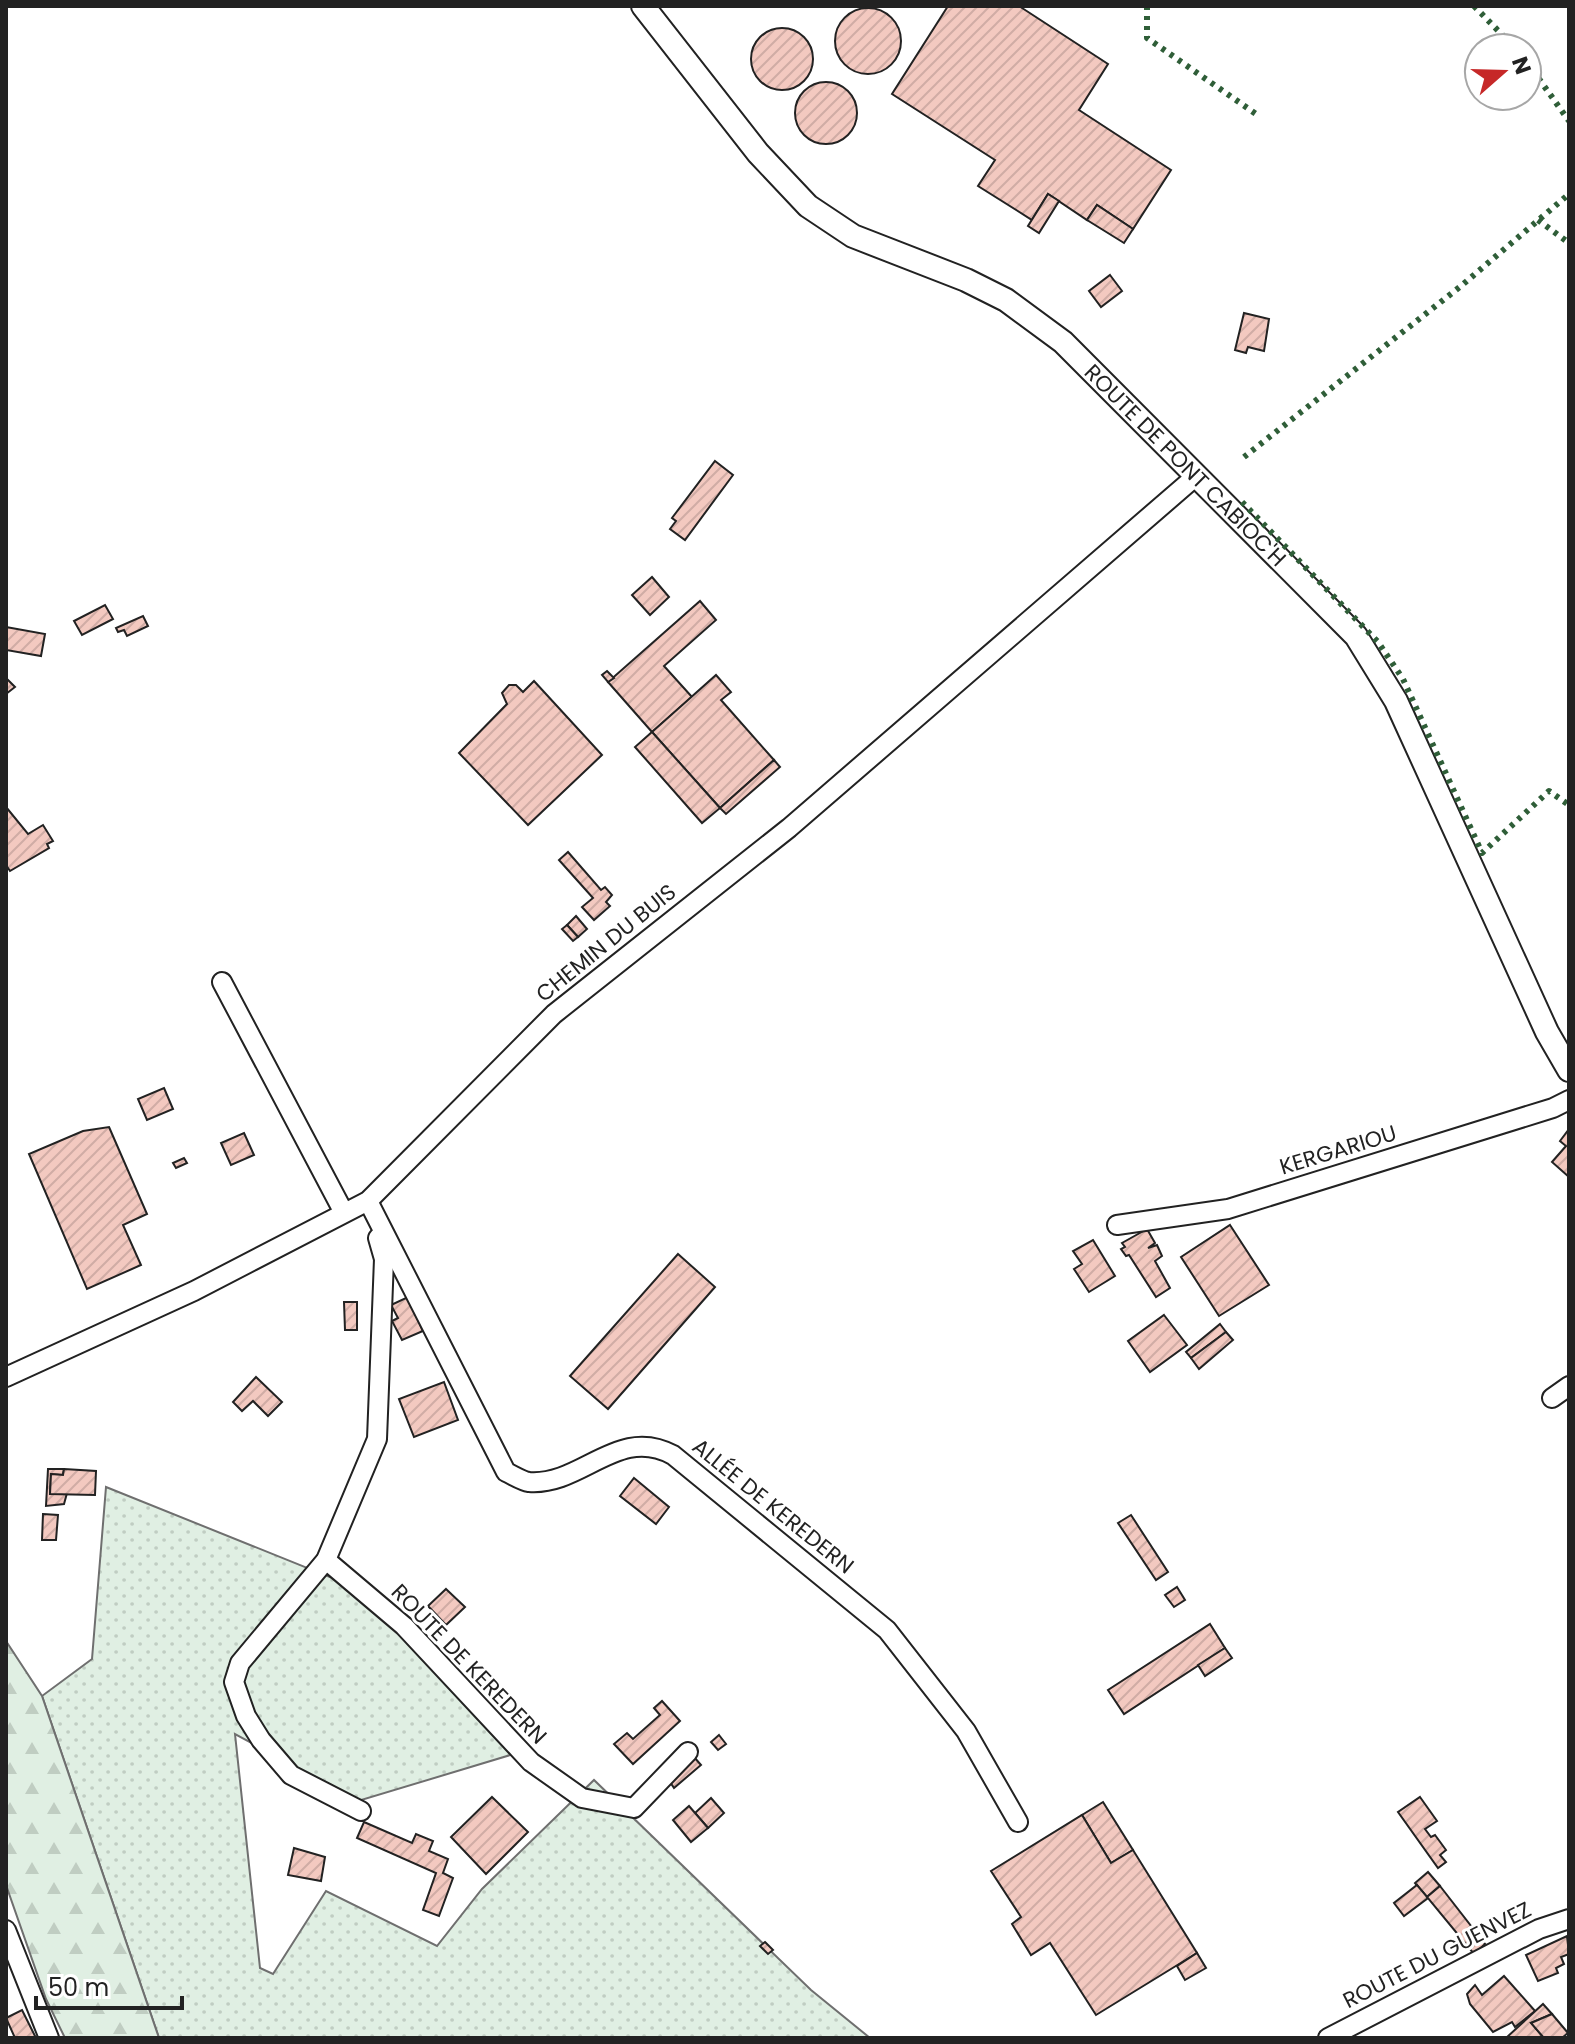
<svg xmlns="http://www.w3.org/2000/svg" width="1575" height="2044" font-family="Poppins,sans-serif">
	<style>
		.grass { fill: url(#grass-dots); stroke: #6f6f6f; stroke-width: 2 }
		.forest { fill: url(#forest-firs); stroke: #6f6f6f; stroke-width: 2 }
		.building { fill: url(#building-hatch); stroke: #222; stroke-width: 2 }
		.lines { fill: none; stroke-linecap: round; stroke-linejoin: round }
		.minor-casing { stroke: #222; stroke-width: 22 }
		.tertiary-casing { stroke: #222; stroke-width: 26 }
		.minor { stroke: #fff; stroke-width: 18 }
		.tertiary { stroke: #fff; stroke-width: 22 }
		.hedge { stroke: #2f5e38; stroke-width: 6; stroke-dasharray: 4 6; stroke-linecap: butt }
		.labels { text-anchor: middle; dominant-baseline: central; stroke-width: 6; stroke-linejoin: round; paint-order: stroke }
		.street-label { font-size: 22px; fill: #222; stroke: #fff }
	</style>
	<defs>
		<pattern id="grass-dots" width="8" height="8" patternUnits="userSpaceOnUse" patternTransform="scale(2)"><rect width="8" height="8" fill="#e0efe3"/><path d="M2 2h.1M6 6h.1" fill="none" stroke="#c0cdc2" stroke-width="1.8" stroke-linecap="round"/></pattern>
		<pattern id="forest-firs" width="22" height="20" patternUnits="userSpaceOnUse" patternTransform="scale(2)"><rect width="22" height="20" fill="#e0efe3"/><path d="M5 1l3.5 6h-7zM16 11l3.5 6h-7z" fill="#c0cdc2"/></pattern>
		<pattern id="building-hatch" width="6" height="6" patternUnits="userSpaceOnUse" patternTransform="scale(2)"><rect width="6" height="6" fill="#f3c9c0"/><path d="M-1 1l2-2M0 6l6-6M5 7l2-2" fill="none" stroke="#d0aca5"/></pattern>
	</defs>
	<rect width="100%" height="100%" fill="#fff"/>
	<path class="grass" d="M106,1487L382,1598L527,1750L358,1801L235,1734L260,1968L273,1974L326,1891L437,1946L482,1889L594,1780L811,1990L870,2038H159L42,1696L92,1659Z"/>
	<path class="forest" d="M6,1641L42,1696L159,2038H65L46,1999L6,1885Z"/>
	<g class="building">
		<path d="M1019,6L1108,64L1079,110L1171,170L1133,229L1097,205L1087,220L1048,194L1032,220L978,186L995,160L892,94L948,6Z"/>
		<circle cx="868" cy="41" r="33"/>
		<circle cx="782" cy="59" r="31"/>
		<circle cx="826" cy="113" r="31"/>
		<path d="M1048,194L1059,201L1039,233L1028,226Z"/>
		<path d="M1097,205L1133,229L1124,243L1087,220Z"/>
		<path d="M1110,275L1122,291L1101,307L1089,291Z"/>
		<path d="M1244,313L1269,319L1264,351L1248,347L1246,353L1235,350Z"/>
		<path d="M715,461L733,475L685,540L670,529L676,521L672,518Z"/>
		<path d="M652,577L669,597L650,615L632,595Z"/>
		<path d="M700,601L716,620L664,666L692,697L652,732L608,682Z"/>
		<path d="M105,605L113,619L82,635L74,621Z"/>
		<path d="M143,616L148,626L127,636L124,630L118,632L116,628Z"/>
		<path d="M6,627L45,634L41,656L6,650Z"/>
		<path d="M607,671L614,678L608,682L602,675Z"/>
		<path d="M716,675L731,692L721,700L774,760L720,808L652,732Z"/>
		<path d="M6,678L15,687L6,694Z"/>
		<path d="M534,681L602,755L528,825L459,753L507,704L502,693L509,685H516L523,692Z"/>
		<path d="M652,732L720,808L702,823L635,747Z"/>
		<path d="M774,760L780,767L726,814L720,808Z"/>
		<path d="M6,807L28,834L43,825L53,841L47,844L49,848L10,871L6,865Z"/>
		<path d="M568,852L601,890L605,887L612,895L606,902L610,906L594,920L582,907L593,898L559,860Z"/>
		<path d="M576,916L587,929L578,937L567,925Z"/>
		<path d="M567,925L578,937L573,941L562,929Z"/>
		<path d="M164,1088L173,1109L147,1120L138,1099Z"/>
		<path d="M109,1127L147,1214L123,1225L141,1265L87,1289L29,1154L83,1131Z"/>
		<path d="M1569,1129V1177L1552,1162L1566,1146L1560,1141Z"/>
		<path d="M244,1133L254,1155L231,1165L221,1143Z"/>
		<path d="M184,1158L187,1163L176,1168L173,1163Z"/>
		<path d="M1230,1225L1269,1285L1219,1316L1181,1257Z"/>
		<path d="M1147,1229L1155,1243L1148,1248L1157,1245L1162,1256L1155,1261L1170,1288L1156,1297L1129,1255L1126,1256L1121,1249L1125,1247L1122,1243Z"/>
		<path d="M1093,1240L1115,1276L1089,1292L1074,1269L1082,1264L1073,1251Z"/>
		<path d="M678,1254L715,1287L608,1409L570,1376Z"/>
		<path d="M408,1297L423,1331L402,1340L392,1321L398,1318L391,1305Z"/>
		<path d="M344,1302H357V1330H345Z"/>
		<path d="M1164,1315L1187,1345L1150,1372L1128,1341Z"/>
		<path d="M1220,1324L1226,1332L1191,1358L1186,1352Z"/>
		<path d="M1226,1332L1233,1340L1199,1369L1191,1358Z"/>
		<path d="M256,1377L282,1402L268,1416L253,1401L242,1411L233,1402Z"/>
		<path d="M444,1382L458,1420L414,1437L399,1399Z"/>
		<path d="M48,1469H64L63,1475L51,1474L50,1494L67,1493L64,1504L46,1506Z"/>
		<path d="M64,1469L96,1471L95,1495L50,1494L51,1474L63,1475Z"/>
		<path d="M634,1478L669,1507L656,1524L620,1496Z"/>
		<path d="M43,1514L58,1515L56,1540H42Z"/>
		<path d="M1131,1515L1168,1572L1156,1580L1118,1523Z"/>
		<path d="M1177,1587L1185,1600L1174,1607L1165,1595Z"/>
		<path d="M446,1589L465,1607L446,1625L428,1606Z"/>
		<path d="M1210,1624L1225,1648L1124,1714L1108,1690Z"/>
		<path d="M1225,1648L1232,1658L1205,1676L1198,1665Z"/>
		<path d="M662,1701L680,1721L633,1764L614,1744L627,1733L633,1739L660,1715L654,1708Z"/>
		<path d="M719,1735L726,1744L718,1750L711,1742Z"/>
		<path d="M694,1757L701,1765L674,1788L668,1779Z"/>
		<path d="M492,1797L528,1832L486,1874L451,1837Z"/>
		<path d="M1420,1797L1437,1821L1425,1829L1431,1837L1435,1835L1446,1850L1440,1855L1446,1862L1438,1868L1398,1812Z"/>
		<path d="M711,1798L724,1813L708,1828L695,1813Z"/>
		<path d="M1103,1802L1133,1850L1111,1863L1082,1815Z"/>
		<path d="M689,1806L708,1828L691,1842L673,1820Z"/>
		<path d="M1082,1815L1111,1863L1133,1850L1197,1953L1096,2015L1050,1943L1031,1955L1012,1924L1021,1917L991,1871Z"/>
		<path d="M364,1822L412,1843L416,1834L433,1841L429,1851L448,1859L443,1873L453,1878L439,1916L423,1910L436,1873L357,1838Z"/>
		<path d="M294,1848L325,1857L321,1881L288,1875Z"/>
		<path d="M1428,1872L1440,1886L1427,1897L1415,1883Z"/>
		<path d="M1417,1885L1428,1898L1404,1916L1394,1903Z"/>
		<path d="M1440,1886L1485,1944L1474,1954L1427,1897Z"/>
		<path d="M1567,1936L1569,1954L1561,1957L1564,1964L1556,1968L1558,1973L1538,1981L1526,1955Z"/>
		<path d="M765,1942L773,1950L768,1954L760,1946Z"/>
		<path d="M1197,1953L1206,1968L1185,1980L1177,1966Z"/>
		<path d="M1504,1976L1535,2011L1515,2027L1512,2022L1493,2032L1470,2004L1467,1994L1475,1985L1482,1995Z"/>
		<path d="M1543,2004L1552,2014L1531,2023L1544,2038H1506Z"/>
		<path d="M22,2010L36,2038H15L6,2018Z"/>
		<path d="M1552,2014L1568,2033L1562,2038H1544L1531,2023Z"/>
	</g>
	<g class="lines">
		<defs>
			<g id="minor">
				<path d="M222,982L343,1211"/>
				<path d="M368,1201L506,1472C513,1475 522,1481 529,1482C582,1486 618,1425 673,1455L887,1630L966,1731L1018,1822"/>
				<path d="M1117,1225L1228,1209L1553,1108L1569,1100"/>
				<path d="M6,1377L194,1291L368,1201L554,1014L789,828L1195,477"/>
				<path d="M1552,1398L1569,1386"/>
				<path d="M326,1560L404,1626L531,1762L582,1798L634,1808L688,1752"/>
				<path d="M361,1811L291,1775L261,1740L246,1716L234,1682L240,1663L326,1560L377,1439L384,1259L378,1238"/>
				<path d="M6,1930L49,2038"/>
				<path d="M1328,2038L1539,1929L1569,1919"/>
			</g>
			<g id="tertiary">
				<path id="s1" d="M643,6L758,153L808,206L853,236L966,280L1006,300L1063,342L1356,636L1396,701L1547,1032L1569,1070"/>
			</g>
		</defs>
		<use href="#minor" class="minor-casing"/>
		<use href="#tertiary" class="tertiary-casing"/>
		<use href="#minor" class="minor"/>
		<use href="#tertiary" class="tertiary"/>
		<g class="hedge">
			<path d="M1147,6V38L1256,114"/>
			<path d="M1474,6L1515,48"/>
			<path d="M1527,62L1569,121"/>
			<path d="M1538,220L1569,243"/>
			<path d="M1244,457L1461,286L1569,194"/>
			<path d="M1242,502L1378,642L1403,679L1482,853L1549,791L1569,805"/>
		</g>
	</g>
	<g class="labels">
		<g class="street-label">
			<text stroke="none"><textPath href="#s1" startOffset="724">ROUTE DE PONT CABIOC'H</textPath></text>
			<text transform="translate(606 943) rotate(-39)">CHEMIN DU BUIS</text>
			<text transform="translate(1338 1150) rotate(-17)">KERGARIOU</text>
			<text transform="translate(773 1506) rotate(39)">ALLÉE DE KEREDERN</text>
			<text transform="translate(469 1664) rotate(46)">ROUTE DE KEREDERN</text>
			<text transform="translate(1437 1955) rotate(-27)">ROUTE DU GUENVEZ</text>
		</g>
	</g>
	<rect width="1575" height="2044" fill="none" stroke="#222222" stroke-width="16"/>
	<g transform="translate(1503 72) rotate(70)"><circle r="38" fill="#ffffff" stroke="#a7a7a7" stroke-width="2"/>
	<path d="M0-6L14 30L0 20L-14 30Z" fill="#c62828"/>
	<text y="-12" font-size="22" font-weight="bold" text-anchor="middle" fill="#222222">N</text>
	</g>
	<path d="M36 1996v12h146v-12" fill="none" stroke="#222222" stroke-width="4"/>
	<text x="48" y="1996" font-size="24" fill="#222222" stroke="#ffffff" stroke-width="6" paint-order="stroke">50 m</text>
</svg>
